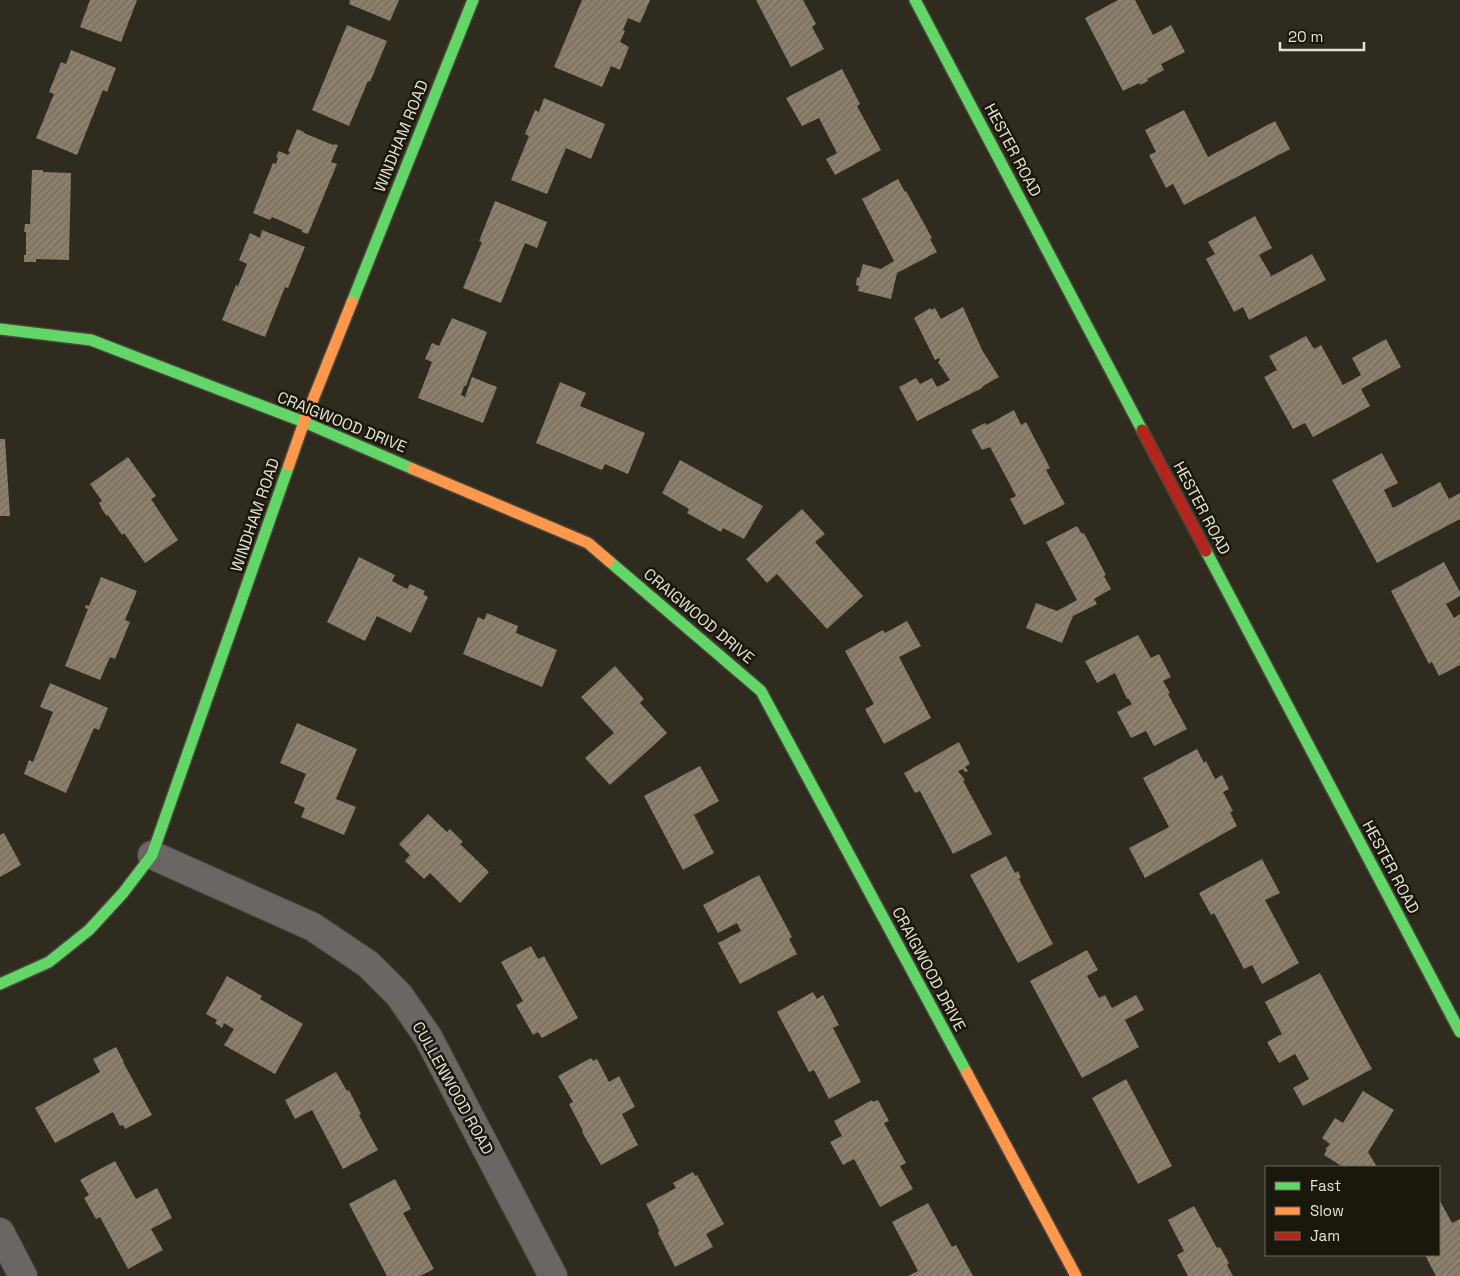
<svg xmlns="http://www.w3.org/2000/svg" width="1460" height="1276" font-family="'Space Grotesk',sans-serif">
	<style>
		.building { fill: url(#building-hatch) }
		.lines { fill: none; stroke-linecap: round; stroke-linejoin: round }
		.street-casing { stroke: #4a473d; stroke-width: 30 }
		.fast-casing { stroke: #4a473d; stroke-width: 14 }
		.slow-casing { stroke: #4a473d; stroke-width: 14 }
		.jam-casing { stroke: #4a473d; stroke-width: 14 }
		.street { stroke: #6a6663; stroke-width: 28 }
		.fast { stroke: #63d668; stroke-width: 11 }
		.slow { stroke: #ff974d; stroke-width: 11 }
		.jam { stroke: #b3261e; stroke-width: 11 }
		.labels { text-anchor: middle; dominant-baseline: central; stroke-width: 5; stroke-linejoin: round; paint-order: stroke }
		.street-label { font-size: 16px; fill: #e5e1d4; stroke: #1a170d }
	</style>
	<defs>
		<pattern id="building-hatch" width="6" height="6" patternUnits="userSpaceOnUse" patternTransform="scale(1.25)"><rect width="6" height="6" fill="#8c806d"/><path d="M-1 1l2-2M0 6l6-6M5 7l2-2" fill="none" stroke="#736b5d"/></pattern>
	</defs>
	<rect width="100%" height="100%" fill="#2f2b1e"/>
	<g class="building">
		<path d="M90,0H137L121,42L80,27Z"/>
		<path d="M350,0H399L390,21L349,4Z"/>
		<path d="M582,0H650L640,23L628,18L623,30L625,31L620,42L629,47L620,70L611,66L602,87L554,67Z"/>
		<path d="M756,0H803L816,24L812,27L824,49L791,67Z"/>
		<path d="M1118,0H1135L1153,35L1171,25L1185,52L1161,64L1164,70L1147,79L1148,81L1140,85L1139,83L1123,91L1085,18Z"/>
		<path d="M347,25L387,41L370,82L368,81L349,126L312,110Z"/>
		<path d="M71,50L116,68L107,92L103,90L77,155L36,138L54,94L49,92L61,62L66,64Z"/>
		<path d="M842,69L860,104L857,106L881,150L835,175L826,159L837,153L819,118L802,126L786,98Z"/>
		<path d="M544,98L605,124L591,159L566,148L547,194L511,180L529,136L525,134L535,110L539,112Z"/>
		<path d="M1184,110L1208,157L1275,121L1290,149L1184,205L1173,184L1166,188L1149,155L1156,152L1145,130Z"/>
		<path d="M297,129L304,132V133L333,145L334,144L338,145L331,162L337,164L308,234L302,232V230L272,217L270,220L253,213L273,163L276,164L278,158L276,157L279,151L288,155L290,152L288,151Z"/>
		<path d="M32,170H43V172L71,173L69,260L36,259V262H24V255H26V232H24L25,224H30Z"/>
		<path d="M898,179L905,192L906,191L932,238L930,239L937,252L897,273L891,299L858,291L859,286L856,285L857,277L859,278L863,264L881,269L894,261L862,199Z"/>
		<path d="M495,201L547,222L537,248L525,243L501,303L463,288L482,242L479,241Z"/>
		<path d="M1255,216L1272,248L1259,255L1271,275L1270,277L1312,254L1326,280L1249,320L1243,307L1234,312L1206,259L1215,254L1208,242Z"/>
		<path d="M262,230L305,247L288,288L285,287L265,337L222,320L236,285L238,286L247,264L239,260L250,233L260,238Z"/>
		<path d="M963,307L982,350L999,377L983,386L982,388L917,421L899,387L916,378L920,384L932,378L937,387L950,380L942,368V366L941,367L938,362L940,360L939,358L935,360L914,318L930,308L931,310L935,308L941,319Z"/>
		<path d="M452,318L487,332L466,386H464L461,395L465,397L472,377L497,387L483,423L418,398L432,362L425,359L432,343L439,346Z"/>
		<path d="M1306,336L1314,349L1321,345L1343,385L1361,375L1352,358L1386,339L1401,367L1361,389L1370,406L1313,437L1305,423L1293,429L1264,377L1277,370L1269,356Z"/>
		<path d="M560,382L586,393L580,406L645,433L628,474L605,464L602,470L536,443Z"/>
		<path d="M1014,410L1021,425L1026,422L1050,468L1046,470L1065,504L1024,525L1010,499L1016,496L990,447L982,450L971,430L985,423L987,425Z"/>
		<path d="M0,439H5L10,516H0Z"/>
		<path d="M1382,453L1398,483L1384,490L1393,508L1440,482L1449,499L1460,493V519L1377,563L1332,480Z"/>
		<path d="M128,457L156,496L151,499L178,540L145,563L124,533L122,535L108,515L107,516L103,511L99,503L102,501L90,484Z"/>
		<path d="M680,460L763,506L744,539L723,528L721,532L687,513L689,509L662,493Z"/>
		<path d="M802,509L825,534L815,542L863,596L827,629L777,574L767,583L746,559Z"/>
		<path d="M1077,526L1082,534L1084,533L1106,575L1104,576L1111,589L1094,599L1097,604L1073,616L1062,643L1026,628L1036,603L1057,611L1077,600L1046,542Z"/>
		<path d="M359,557L395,575L392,581L407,589L410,584L425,591L423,594L428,597L411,633L377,616L365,641L327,622Z"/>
		<path d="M1444,562L1460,592V596L1446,604L1454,618L1460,614V665L1439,676L1432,662L1429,664L1391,591Z"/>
		<path d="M101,577L137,591L125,620L130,622L115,659L110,657L100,680L65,666L88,609L85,608L86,605L89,606Z"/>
		<path d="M487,613L518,626L516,633L557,650L542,687L463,654L478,617L484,620Z"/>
		<path d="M907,621L921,646L899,657L931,718L884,744L865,709L874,704L845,651L883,630L885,633Z"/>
		<path d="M1138,635L1151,658L1159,654L1171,677L1163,681L1170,693L1168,694L1187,729L1154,746L1146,731L1131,738L1117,712L1132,704L1128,698L1127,699L1115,673L1097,683L1085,661Z"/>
		<path d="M615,666L644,699L640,703L667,733L610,785L585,758L614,733L581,697Z"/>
		<path d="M50,683L108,708L99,730L94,728L66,793L24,774L29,760L33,762L53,712L40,707Z"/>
		<path d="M297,723L357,749L336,799L356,807L344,835L301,817L305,808L294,803L306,774L280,763Z"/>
		<path d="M959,742L970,764L965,767L968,771L965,772L963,769L958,771L965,780L963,781L992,834L953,854L920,791L915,793L904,773Z"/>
		<path d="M1197,749L1204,763L1206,761L1215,779L1222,775L1229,789L1223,792L1233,811L1230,812L1237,826L1145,878L1129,848L1169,827L1143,778Z"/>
		<path d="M700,766L719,801L694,815L714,853L683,870L644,796Z"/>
		<path d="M428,814L447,832L450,829L463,842L460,844L489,872L460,903L430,873L424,879L405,861L410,855L399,844Z"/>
		<path d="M4,833L21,865L0,877V835Z"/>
		<path d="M1006,856L1015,873L1018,871L1021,878L1019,879L1053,944L1018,963L970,875Z"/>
		<path d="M1262,859L1280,893L1265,900L1299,963L1262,984L1252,965L1244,969L1214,913L1211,915L1199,893Z"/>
		<path d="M759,875L792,937L789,939L797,954L740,984L718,943L741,931L737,923L718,933L703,905Z"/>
		<path d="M531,946L538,959L544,956L578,1018L542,1038L538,1032L533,1035L516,1005L523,1001L501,962Z"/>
		<path d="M1087,950L1098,970L1087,976L1099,998L1105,995L1112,1008L1136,995L1144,1010L1125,1020L1139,1047L1082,1078L1030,981Z"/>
		<path d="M1320,973L1372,1069L1303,1106L1293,1088L1309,1079L1295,1054L1279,1063L1267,1042L1282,1034L1265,1002Z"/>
		<path d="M227,976L262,996L260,999L303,1024L275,1074L224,1045L234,1029L224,1023L222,1028L215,1023L217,1020L206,1014Z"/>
		<path d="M813,992L817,999L823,995L839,1025L833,1028L861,1082L829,1099L814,1070L809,1072L777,1012Z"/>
		<path d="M116,1047L124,1062H123L152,1115L125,1129L123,1125L120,1126L113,1112L55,1143L35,1108L100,1072L93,1059Z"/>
		<path d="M591,1058L593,1061L597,1059L609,1082L619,1076L635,1107L622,1114L638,1145L601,1165L582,1132L583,1131L569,1104L573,1102L558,1076Z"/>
		<path d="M336,1072L347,1091L349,1090L361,1114L359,1115L378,1150L343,1169L312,1110L295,1119L285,1100Z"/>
		<path d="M1126,1079L1172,1166L1138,1184L1092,1098Z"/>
		<path d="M1363,1091L1394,1110L1368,1152L1377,1167H1343L1324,1155L1327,1150L1325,1149L1330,1144L1322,1138L1335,1118L1343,1123Z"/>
		<path d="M872,1100L873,1102L878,1100L889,1121L884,1123L906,1163L900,1166L913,1189L880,1207L854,1159L843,1165L830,1142L842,1136L834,1121Z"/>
		<path d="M115,1161L136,1199L157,1188L172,1218L151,1229L163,1250L128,1269L100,1217L96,1219L84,1198L89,1195L80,1180Z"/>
		<path d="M693,1172L695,1176L697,1175L724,1224L706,1234L713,1247L675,1267L658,1233L659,1230L646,1204L676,1188L673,1183Z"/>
		<path d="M395,1179L411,1209L403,1213L434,1269L420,1276H387L349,1204Z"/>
		<path d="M1439,1201H1440L1452,1223L1460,1219V1276H1436L1425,1255H1439Z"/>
		<path d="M928,1203L952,1247L956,1245L973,1276H908L918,1271L892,1222Z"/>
		<path d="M1194,1206L1217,1248L1220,1247L1229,1263L1227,1265L1233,1276H1188L1177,1255L1184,1251L1168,1220Z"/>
	</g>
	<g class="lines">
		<defs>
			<g id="street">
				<path d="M152,855L313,927L368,964L399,995L428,1037L553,1276"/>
				<path d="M0,1232L23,1276"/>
			</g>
			<g id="fast">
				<path d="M915,0L1142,430"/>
				<path d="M352,302L473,0"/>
				<path d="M0,329L91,340L304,422L413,469"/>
				<path d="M1206,551L1460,1032"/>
				<path d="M609,561L761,691L967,1073"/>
				<path d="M0,984L49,962L89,930L123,893L152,855L289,465"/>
			</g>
			<g id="slow">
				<path d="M289,465L304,422L352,302"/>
				<path d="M413,469L588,543L609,561"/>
				<path d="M967,1073L1076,1276"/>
			</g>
			<path id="jam" d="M1142,430L1206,551"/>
		</defs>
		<use href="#street" class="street-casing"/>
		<use href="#fast" class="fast-casing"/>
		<use href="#slow" class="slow-casing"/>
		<use href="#jam" class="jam-casing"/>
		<use href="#street" class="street"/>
		<use href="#fast" class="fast"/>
		<use href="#slow" class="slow"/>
		<use href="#jam" class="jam"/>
	</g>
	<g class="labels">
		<g class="street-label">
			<text transform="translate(401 136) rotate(-68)">WINDHAM ROAD</text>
			<text transform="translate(1013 150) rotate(62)">HESTER ROAD</text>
			<text transform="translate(342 422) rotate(22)">CRAIGWOOD DRIVE</text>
			<text transform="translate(1202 508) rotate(62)">HESTER ROAD</text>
			<text transform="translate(255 515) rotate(-71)">WINDHAM ROAD</text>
			<text transform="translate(699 616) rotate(40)">CRAIGWOOD DRIVE</text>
			<text transform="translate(1391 867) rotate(62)">HESTER ROAD</text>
			<text transform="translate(929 969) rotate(62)">CRAIGWOOD DRIVE</text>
			<text transform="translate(453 1088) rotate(61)">CULLENWOOD ROAD</text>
		</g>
	</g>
	<rect x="1265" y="1166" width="175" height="90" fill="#1a170d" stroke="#6b685d"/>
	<rect x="1275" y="1182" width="25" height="8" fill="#63d668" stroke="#6b685d"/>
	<text x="1310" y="1191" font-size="15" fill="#e5e1d4">Fast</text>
	<rect x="1275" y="1207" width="25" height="8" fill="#ff974d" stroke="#6b685d"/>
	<text x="1310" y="1216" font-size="15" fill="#e5e1d4">Slow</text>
	<rect x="1275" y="1232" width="25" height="8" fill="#b3261e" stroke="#6b685d"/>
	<text x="1310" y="1241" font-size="15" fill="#e5e1d4">Jam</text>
	<path d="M1280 42v8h84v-8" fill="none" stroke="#e5e1d4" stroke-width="2.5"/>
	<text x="1288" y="42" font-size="15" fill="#e5e1d4" stroke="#1a170d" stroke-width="4" paint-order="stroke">20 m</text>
</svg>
